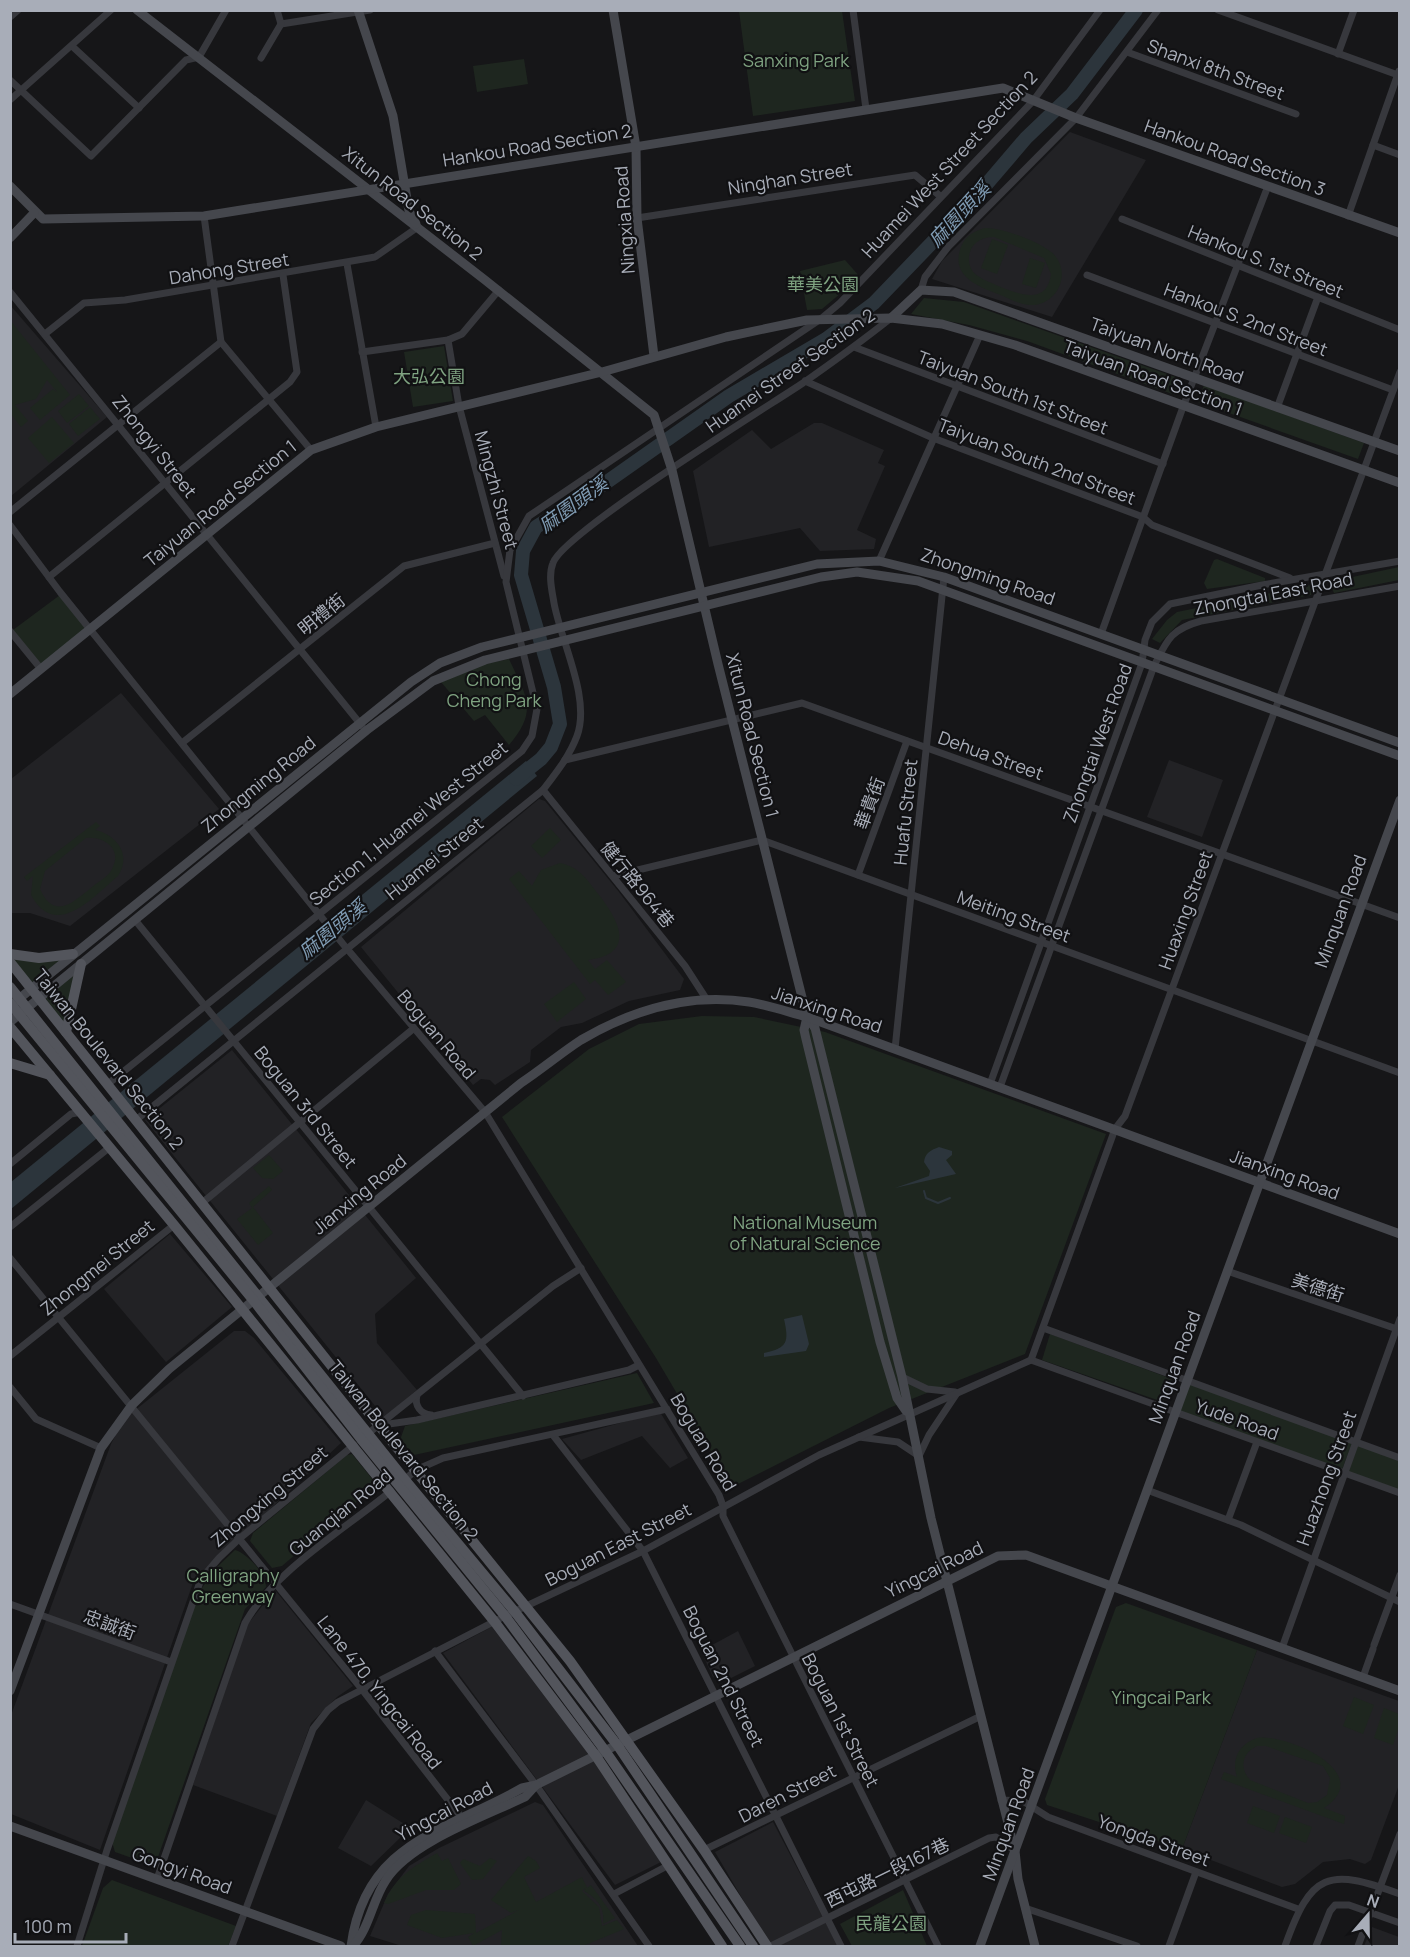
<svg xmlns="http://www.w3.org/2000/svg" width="1410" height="1957" font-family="Manrope,'Noto Sans TC',sans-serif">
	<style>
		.built { fill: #222225 }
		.green { fill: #1e261f; fill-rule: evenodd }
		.water { fill: #2c353c }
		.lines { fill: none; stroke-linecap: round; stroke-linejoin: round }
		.stream { stroke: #2c353c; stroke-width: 2 }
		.river { stroke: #2c353c; stroke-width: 14 }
		.street { stroke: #37383d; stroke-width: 7 }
		.secondary { stroke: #45474d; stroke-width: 9 }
		.primary { stroke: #53555c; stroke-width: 10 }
		.labels { text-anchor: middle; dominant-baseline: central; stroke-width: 4.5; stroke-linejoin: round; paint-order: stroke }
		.park-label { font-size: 18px; fill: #7fa381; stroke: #111113 }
		.street-label { font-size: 18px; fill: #a8adb8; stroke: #111113 }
		.water-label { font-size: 20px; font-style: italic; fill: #7f9bb3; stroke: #111113 }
	</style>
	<rect width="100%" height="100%" fill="#161618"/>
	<g class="built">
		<path d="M1070,132L1146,160L1052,317L932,279L942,261Z"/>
		<path d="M10,305L107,417L11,496H10Z"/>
		<path d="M814,423H822L884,450L878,463L885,466L857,530L876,539L874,549L820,551L800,528L709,547L693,471L752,430L771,449Z"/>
		<path d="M121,693L219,809L70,926L30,913H11V779Z"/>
		<path d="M1169,760L1223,780L1202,837L1147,817Z"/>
		<path d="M539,799L545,801L619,892L684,979L680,990L629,1001L582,1023L561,1027L531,1050L530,1062L495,1085L490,1080L481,1079L473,1085L361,947Z"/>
		<path d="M232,1050L416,1278L375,1314L377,1343L417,1390L384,1417L145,1120Z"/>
		<path d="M170,1234L232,1307L166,1362L104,1289Z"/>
		<path d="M234,1331H245L254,1338L341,1443L194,1580L100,1850L11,1814L10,1718L111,1444L124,1419Z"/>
		<path d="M660,1412L688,1458L670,1468L642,1436L581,1460L562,1439Z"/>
		<path d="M275,1590L353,1686L337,1697L311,1723L277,1816L193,1785L247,1625Z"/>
		<path d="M493,1626L591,1748L661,1862L615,1885L443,1653Z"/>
		<path d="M738,1631L755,1666L725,1681L713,1677L701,1651Z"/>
		<path d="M1257,1650L1399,1701V1785L1371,1860L1365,1864L1350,1859L1323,1862L1295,1884L1282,1887L1182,1849Z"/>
		<path d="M366,1800L414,1830L401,1837L371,1866L338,1848Z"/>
		<path d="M535,1802L543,1805L638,1946H402L370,1936L388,1894L409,1866L439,1848Z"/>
		<path d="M773,1822L838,1946H770L715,1852Z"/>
		<path d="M1372,1927L1399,1937V1946H1364Z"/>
	</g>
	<g class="green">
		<path d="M739,11H842L855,101L753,116Z"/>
		<path d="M524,59L528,84L477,92L473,66Z"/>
		<path d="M985,228C1001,227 1047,244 1056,257C1071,277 1055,307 1029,305C1020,304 1011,300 1003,296C982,288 949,278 961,247C965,236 974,231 985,228ZM994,237L1044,258L1051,274C1047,306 1018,294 998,286C990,282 980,279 973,272C962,255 974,236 994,237Z"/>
		<path d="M992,239L1008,245L997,274L981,268Z"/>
		<path d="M1030,258L1045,263L1036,288L1022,284Z"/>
		<path d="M845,260L860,277L822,309L807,310L800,271Z"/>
		<path d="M924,298L964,302L1181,379L1175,395L1027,341L969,325L911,314Z"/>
		<path d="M10,320L70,395L40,420L30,408L53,389L58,393L47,380L36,399L15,405L28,421L21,427L11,414Z"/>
		<path d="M444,346L453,401L413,407L404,352Z"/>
		<path d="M1204,385L1364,443L1358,459L1198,402Z"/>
		<path d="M79,394L89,406L67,423L58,411Z"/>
		<path d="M90,407L100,419L78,436L69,424Z"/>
		<path d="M52,417L74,443L49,463L28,438Z"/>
		<path d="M1217,559L1265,578V581L1207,589L1204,583L1214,560Z"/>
		<path d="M1399,567V580L1334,593L1329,582Z"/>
		<path d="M1315,584L1311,595L1182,620L1160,643L1152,639L1167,620L1177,612Z"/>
		<path d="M60,595L87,628L41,665L13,630Z"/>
		<path d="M509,659C526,696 539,710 509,745L485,715L474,721L441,682L485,664Z"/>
		<path d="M96,822L100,826L95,830C117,835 132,855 118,876C94,896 56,941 31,895L33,876L27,881L24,877ZM86,838C104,836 123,849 112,869C109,876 98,882 92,887C74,902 54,921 40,889L45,871Z"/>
		<path d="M550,828L561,840L542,858L531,846Z"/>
		<path d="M560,863C580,867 588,881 599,895C620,922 636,954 588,960L595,969L607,960L626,982L608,995L595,980L590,984L509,879L519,871L532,886L541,870Z"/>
		<path d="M31,954L67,955L31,984L11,957Z"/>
		<path d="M77,970L65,1028L45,998Z"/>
		<path d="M574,982L586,999L557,1022L544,1004Z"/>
		<path d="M702,1016L754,1017L825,1032L1106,1134L1025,1354L889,1408L732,1487L656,1358L502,1117L589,1049L639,1024Z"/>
		<path d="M269,1155L283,1171L273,1179L262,1178L253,1168Z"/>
		<path d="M269,1186L272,1190L253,1207L273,1233L258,1245L237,1219L252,1208L249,1203Z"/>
		<path d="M1050,1334L1172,1379L1163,1402L1042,1360Z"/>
		<path d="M637,1373L654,1403L414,1455L400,1440L405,1426Z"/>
		<path d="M1190,1384L1352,1443L1342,1470L1180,1411Z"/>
		<path d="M1358,1445L1399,1461V1491L1348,1472Z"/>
		<path d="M352,1454L373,1480L374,1487L282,1566L272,1568L250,1541L253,1533L347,1455Z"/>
		<path d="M235,1550C247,1553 266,1574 266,1587L245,1609L157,1860L146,1863L115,1852L112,1842L200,1591L215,1569Z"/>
		<path d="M1126,1603L1257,1650L1182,1849L1047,1805L1045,1799L1116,1607Z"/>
		<path d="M1354,1697L1374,1705L1363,1734L1343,1726Z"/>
		<path d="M1384,1708L1399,1714V1727L1393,1745L1374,1738Z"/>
		<path d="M1257,1738C1284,1733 1378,1772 1324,1808L1345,1816L1344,1824L1221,1779L1224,1772L1237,1777C1231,1759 1239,1744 1257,1738ZM1257,1746H1266L1323,1766L1330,1778L1327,1795L1317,1802L1308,1803L1250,1780C1239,1768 1242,1753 1257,1746Z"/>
		<path d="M1253,1806L1280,1816L1274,1833L1247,1823Z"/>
		<path d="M1285,1817L1312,1827L1306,1843L1279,1833Z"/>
		<path d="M437,1853L442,1861L448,1858L461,1884L454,1890H426L388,1904L384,1903C396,1876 413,1867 437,1853Z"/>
		<path d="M528,1856L536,1861L540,1868L524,1877L536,1902L582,1877L587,1888L591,1885L615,1918L603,1924C605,1908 598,1899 584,1891L586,1888L582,1891L599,1907L602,1926L617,1920L624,1929L583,1946H501L502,1930L473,1946L468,1937L474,1933L442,1938L407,1925L411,1915L426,1910L475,1914L476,1933L519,1910L511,1913L491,1900Z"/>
		<path d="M490,1858L497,1861L483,1879L472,1880L460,1863L463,1859L480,1866Z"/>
		<path d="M112,1880L236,1926L228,1946H82L103,1888Z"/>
		<path d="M903,1890L927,1946H852L840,1924Z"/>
	</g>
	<g class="water">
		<path d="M526,761L537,776L11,1209V1182Z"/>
		<path d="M939,1147L952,1151V1155L946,1160L956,1174L895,1188L929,1176L930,1171L924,1162C925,1153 931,1150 939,1147Z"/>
		<path d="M802,1315L809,1344L806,1351L764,1357V1353C788,1348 789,1342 784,1319Z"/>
	</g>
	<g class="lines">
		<path class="stream" d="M924,1191L926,1198L938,1203L950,1198"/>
		<path class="river" d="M516,779L541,759L551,747L560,724L554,687L521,575L523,551L536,527L604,484L729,396L826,339L874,303L973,200L1026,138L1072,94L1136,10"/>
		<g class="street">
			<path d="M277,10L281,24L370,10"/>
			<path d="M853,10L866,109"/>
			<path d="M1218,10L1398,75"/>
			<path d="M10,17L18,10"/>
			<path d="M73,47L139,108"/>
			<path d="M1127,52L1296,114"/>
			<path d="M1338,54L1354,10"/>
			<path d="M261,58L281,24"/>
			<path d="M10,80L91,156L186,60L199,57L226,10"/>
			<path d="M10,100L111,10"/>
			<path d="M1373,145L1400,155"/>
			<path d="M1348,216L1399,71"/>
			<path d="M637,218L915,175L940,196"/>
			<path d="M1122,219L1400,330"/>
			<path d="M347,264L376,427"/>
			<path d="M1087,275L1393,390"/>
			<path d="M921,290L925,277L948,247L1076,118L1158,10"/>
			<path d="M10,292L362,726"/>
			<path d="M45,334L84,303L125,300L375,257L418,227"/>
			<path d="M448,340L459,406L504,576"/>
			<path d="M221,342L311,450"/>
			<path d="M854,347L1163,464"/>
			<path d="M362,352L448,340L462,334L499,290"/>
			<path d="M805,381L933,438L1143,517L1152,525L1290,578"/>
			<path d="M1277,408L1318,297"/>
			<path d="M10,512L221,342L204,216"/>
			<path d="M10,525L60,592L343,944L485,1112L719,1495L723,1506V1516L938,1946"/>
			<path d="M879,561L980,335"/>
			<path d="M49,577L290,382L297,372L283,275"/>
			<path d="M10,631L41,669"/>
			<path d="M1101,634L1183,407L1268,186"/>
			<path d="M182,743L404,566L495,543"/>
			<path d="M565,760L802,703L1400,918"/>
			<path d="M543,790L685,966L707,1000"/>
			<path d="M858,875L907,741"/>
			<path d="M613,876L762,840L1400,1073"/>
			<path d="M135,920L523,1396"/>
			<path d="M895,1049L944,577"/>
			<path d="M108,1084L522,751L532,736L537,709L506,582L510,550L529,516L822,318L840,303L1033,101L1100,10"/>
			<path d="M990,1084L1142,663L1145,640L1152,622L1170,604L1262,585L1400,561"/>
			<path d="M1000,1087L1154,666C1167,640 1171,629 1201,621L1400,586"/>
			<path d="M136,1120L543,790C556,773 569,757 577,736C591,698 561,642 554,603C552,591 548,575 553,563C563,533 764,409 803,383C833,362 862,341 891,318"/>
			<path d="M10,1164L71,1114L81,1112"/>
			<path d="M202,1203L413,1029"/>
			<path d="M10,1227L110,1147"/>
			<path d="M10,1258L361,1688L462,1818"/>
			<path d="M1227,1271L1400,1330"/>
			<path d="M1043,1328L1400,1458"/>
			<path d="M10,1356L174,1225"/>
			<path d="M1031,1360L1400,1493"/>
			<path d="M902,1377L927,1389L955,1392"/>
			<path d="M10,1387L36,1419L101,1448"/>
			<path d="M417,1395C414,1406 421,1414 431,1415"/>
			<path d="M382,1425L417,1420L629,1370L639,1365"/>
			<path d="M553,1435L643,1551L841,1946"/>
			<path d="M365,1436L553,1286L581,1268"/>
			<path d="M859,1437L898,1442L919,1456L929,1435L957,1393"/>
			<path d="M402,1482L416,1470L443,1458L667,1409"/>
			<path d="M1147,1490L1241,1525L1400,1602"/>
			<path d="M1228,1520L1257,1442"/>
			<path d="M10,1604L171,1662"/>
			<path d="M1374,1645L1400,1575"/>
			<path d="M1282,1648L1400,1319"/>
			<path d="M435,1651L536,1785L649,1946"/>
			<path d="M1363,1677L1373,1649"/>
			<path d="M1001,1800L1023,1801L1048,1817L1298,1909"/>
			<path d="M704,1850L981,1716"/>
			<path d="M157,1879L245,1623C274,1571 345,1529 391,1491"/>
			<path d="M614,1894L669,1865"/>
			<path d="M1025,1908L1137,1946"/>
			<path d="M77,1946L107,1850L201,1579L219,1558L239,1539L354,1445"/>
			<path d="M232,1946L313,1729L328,1710L338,1702L505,1616L643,1551L819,1455L1031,1360L1115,1129L1125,1116L1400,372"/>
			<path d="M771,1946L989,1838L996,1837L1015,1851"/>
			<path d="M1169,1946L1196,1872"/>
			<path d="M1285,1946C1311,1873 1327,1867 1400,1894"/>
			<path d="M1316,1946L1330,1911L1335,1905H1349L1400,1923"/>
			<path d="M1358,1946L1400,1834"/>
		</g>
		<g class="secondary">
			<path d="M137,10L485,280L654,415L672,470L718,664L807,1017L815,1028L902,1377L931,1518L1015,1851L1018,1879L1035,1946"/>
			<path d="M358,10L393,116L409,211L416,224"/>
			<path d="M613,10L636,147L637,218L654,356"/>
			<path d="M10,186L43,219L204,216L1003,88L1076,118L1400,233"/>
			<path d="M10,238L34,213"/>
			<path d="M891,318L921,290L954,292L1400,451"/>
			<path d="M10,694L311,450L376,427L602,372L726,337L807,320L891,318L942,324L1015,345L1400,483"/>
			<path d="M15,1002L411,682L440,663L482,647L817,564L879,561L944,577L1400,743"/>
			<path d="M807,1017L804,1030L806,1039L880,1342L897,1398L906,1411"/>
			<path d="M10,1022L367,730L433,681L485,660L821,577L857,572L918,581L1400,756"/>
			<path d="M10,1691L101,1448L132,1405L169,1369L521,1083C542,1069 561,1053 581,1040C632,1010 690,993 749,1002C768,1005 788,1012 807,1017L1400,1234"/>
			<path d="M10,1826L341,1946"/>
			<path d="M351,1946C365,1842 444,1832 522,1788L536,1785L998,1556L1026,1555L1400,1691"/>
			<path d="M353,1946C370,1927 372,1901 386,1880C409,1843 485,1816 525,1797L536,1785"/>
			<path d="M980,1946L1400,800"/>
		</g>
		<g class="primary">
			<path d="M10,954L39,958L73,954"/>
			<path d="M10,962L372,1417L570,1661L704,1850L767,1946"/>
			<path d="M10,987L405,1480L515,1612L618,1746L753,1946"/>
			<path d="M10,1003L254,1301L361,1439L505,1616L606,1752L740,1946"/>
			<path d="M10,1027L174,1225L494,1621L596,1756L722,1946"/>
			<path d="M66,1032L81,964"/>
			<path d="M10,1063L50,1075"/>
		</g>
	</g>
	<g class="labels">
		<g class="park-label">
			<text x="796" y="60">Sanxing Park</text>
			<text x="823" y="284">華美公園</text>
			<text x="429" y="376">大弘公園</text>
			<text x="494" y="679">Chong<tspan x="494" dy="21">Cheng Park</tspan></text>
			<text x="805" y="1222">National Museum<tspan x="805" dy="21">of Natural Science</tspan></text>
			<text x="233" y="1575">Calligraphy<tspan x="233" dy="21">Greenway</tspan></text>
			<text x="1161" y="1697">Yingcai Park</text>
			<text x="891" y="1923">民龍公園</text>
		</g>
		<g class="street-label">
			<text transform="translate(1216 69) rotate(20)">Shanxi 8th Street</text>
			<text transform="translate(537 145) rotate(-9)">Hankou Road Section 2</text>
			<text transform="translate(1235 157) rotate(20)">Hankou Road Section 3</text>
			<text transform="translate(949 164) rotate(-47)">Huamei West Street Section 2</text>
			<text transform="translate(790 178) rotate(-9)">Ninghan Street</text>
			<text transform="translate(413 203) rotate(38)">Xitun Road Section 2</text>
			<text transform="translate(624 220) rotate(-94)">Ningxia Road</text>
			<text transform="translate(1266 261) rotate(22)">Hankou S. 1st Street</text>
			<text transform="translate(229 268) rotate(-9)">Dahong Street</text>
			<text transform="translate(1246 319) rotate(21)">Hankou S. 2nd Street</text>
			<text transform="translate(1167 350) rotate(20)">Taiyuan North Road</text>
			<text transform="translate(790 370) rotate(-35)">Huamei Street Section 2</text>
			<text transform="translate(1153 377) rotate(20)">Taiyuan Road Section 1</text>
			<text transform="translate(1013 392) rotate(21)">Taiyuan South 1st Street</text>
			<text transform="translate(155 446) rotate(52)">Zhongyi Street</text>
			<text transform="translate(1037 461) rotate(21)">Taiyuan South 2nd Street</text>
			<text transform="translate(497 490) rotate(75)">Mingzhi Street</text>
			<text transform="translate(220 503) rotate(-39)">Taiyuan Road Section 1</text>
			<text transform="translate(988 576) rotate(19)">Zhongming Road</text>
			<text transform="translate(1273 593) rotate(-11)">Zhongtai East Road</text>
			<text transform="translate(321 614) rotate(-39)">明禮街</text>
			<text transform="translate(753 735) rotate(76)">Xitun Road Section 1</text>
			<text transform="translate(1097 743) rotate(-70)">Zhongtai West Road</text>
			<text transform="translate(991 755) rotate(20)">Dehua Street</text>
			<text transform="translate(258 784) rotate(-39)">Zhongming Road</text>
			<text transform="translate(869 803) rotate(-70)">華貴街</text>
			<text transform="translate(905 812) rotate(-84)">Huafu Street</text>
			<text transform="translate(408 823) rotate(-39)">Section 1, Huamei West Street</text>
			<text transform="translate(434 858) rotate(-39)">Huamei Street</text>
			<text transform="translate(638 884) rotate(51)">健行路964巷</text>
			<text transform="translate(1185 910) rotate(-70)">Huaxing Street</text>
			<text transform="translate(1340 911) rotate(-70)">Minquan Road</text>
			<text transform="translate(1014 916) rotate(20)">Meiting Street</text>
			<text transform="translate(827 1009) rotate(18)">Jianxing Road</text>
			<text transform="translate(437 1034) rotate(50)">Boguan Road</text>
			<text transform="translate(109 1059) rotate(51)">Taiwan Boulevard Section 2</text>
			<text transform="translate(306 1107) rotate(51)">Boguan 3rd Street</text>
			<text transform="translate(1285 1174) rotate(20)">Jianxing Road</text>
			<text transform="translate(359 1194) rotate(-39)">Jianxing Road</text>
			<text transform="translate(97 1267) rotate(-39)">Zhongmei Street</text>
			<text transform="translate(1318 1287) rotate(18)">美德街</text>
			<text transform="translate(1174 1367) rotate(-70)">Minquan Road</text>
			<text transform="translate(1237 1419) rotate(20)">Yude Road</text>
			<text transform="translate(704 1442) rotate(59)">Boguan Road</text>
			<text transform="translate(404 1450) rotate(51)">Taiwan Boulevard Section 2</text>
			<text transform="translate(1326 1478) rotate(-70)">Huazhong Street</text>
			<text transform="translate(269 1496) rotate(-40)">Zhongxing Street</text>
			<text transform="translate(340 1512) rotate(-39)">Guanqian Road</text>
			<text transform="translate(618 1544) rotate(-27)">Boguan East Street</text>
			<text transform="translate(934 1569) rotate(-26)">Yingcai Road</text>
			<text transform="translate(110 1624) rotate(20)">忠誠街</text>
			<text transform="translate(724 1676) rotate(63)">Boguan 2nd Street</text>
			<text transform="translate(380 1692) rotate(52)">Lane 470, Yingcai Road</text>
			<text transform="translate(841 1720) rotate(63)">Boguan 1st Street</text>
			<text transform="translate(787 1793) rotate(-27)">Daren Street</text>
			<text transform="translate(444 1811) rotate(-28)">Yingcai Road</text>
			<text transform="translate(1008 1824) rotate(-70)">Minquan Road</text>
			<text transform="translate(1154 1840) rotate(20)">Yongda Street</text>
			<text transform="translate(182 1870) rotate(20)">Gongyi Road</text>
			<text transform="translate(887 1872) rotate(-26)">西屯路一段167巷</text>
		</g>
		<g class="water-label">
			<text transform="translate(959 214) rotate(-47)">麻園頭溪</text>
			<text transform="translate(573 504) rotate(-36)">麻園頭溪</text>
			<text transform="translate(332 929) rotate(-39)">麻園頭溪</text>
		</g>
	</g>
	<rect width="1410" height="1957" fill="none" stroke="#a8adb8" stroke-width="24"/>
	<g transform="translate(1368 1915) rotate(20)" stroke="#111113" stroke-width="4.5" paint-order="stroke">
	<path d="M0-4.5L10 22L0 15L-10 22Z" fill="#a8adb8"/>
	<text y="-9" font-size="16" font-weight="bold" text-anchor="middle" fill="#a8adb8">N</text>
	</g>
	<path d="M15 1933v9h111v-9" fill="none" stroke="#a8adb8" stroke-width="3"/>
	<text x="24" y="1933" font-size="18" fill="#a8adb8" stroke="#111113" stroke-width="4.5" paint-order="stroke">100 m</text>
</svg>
